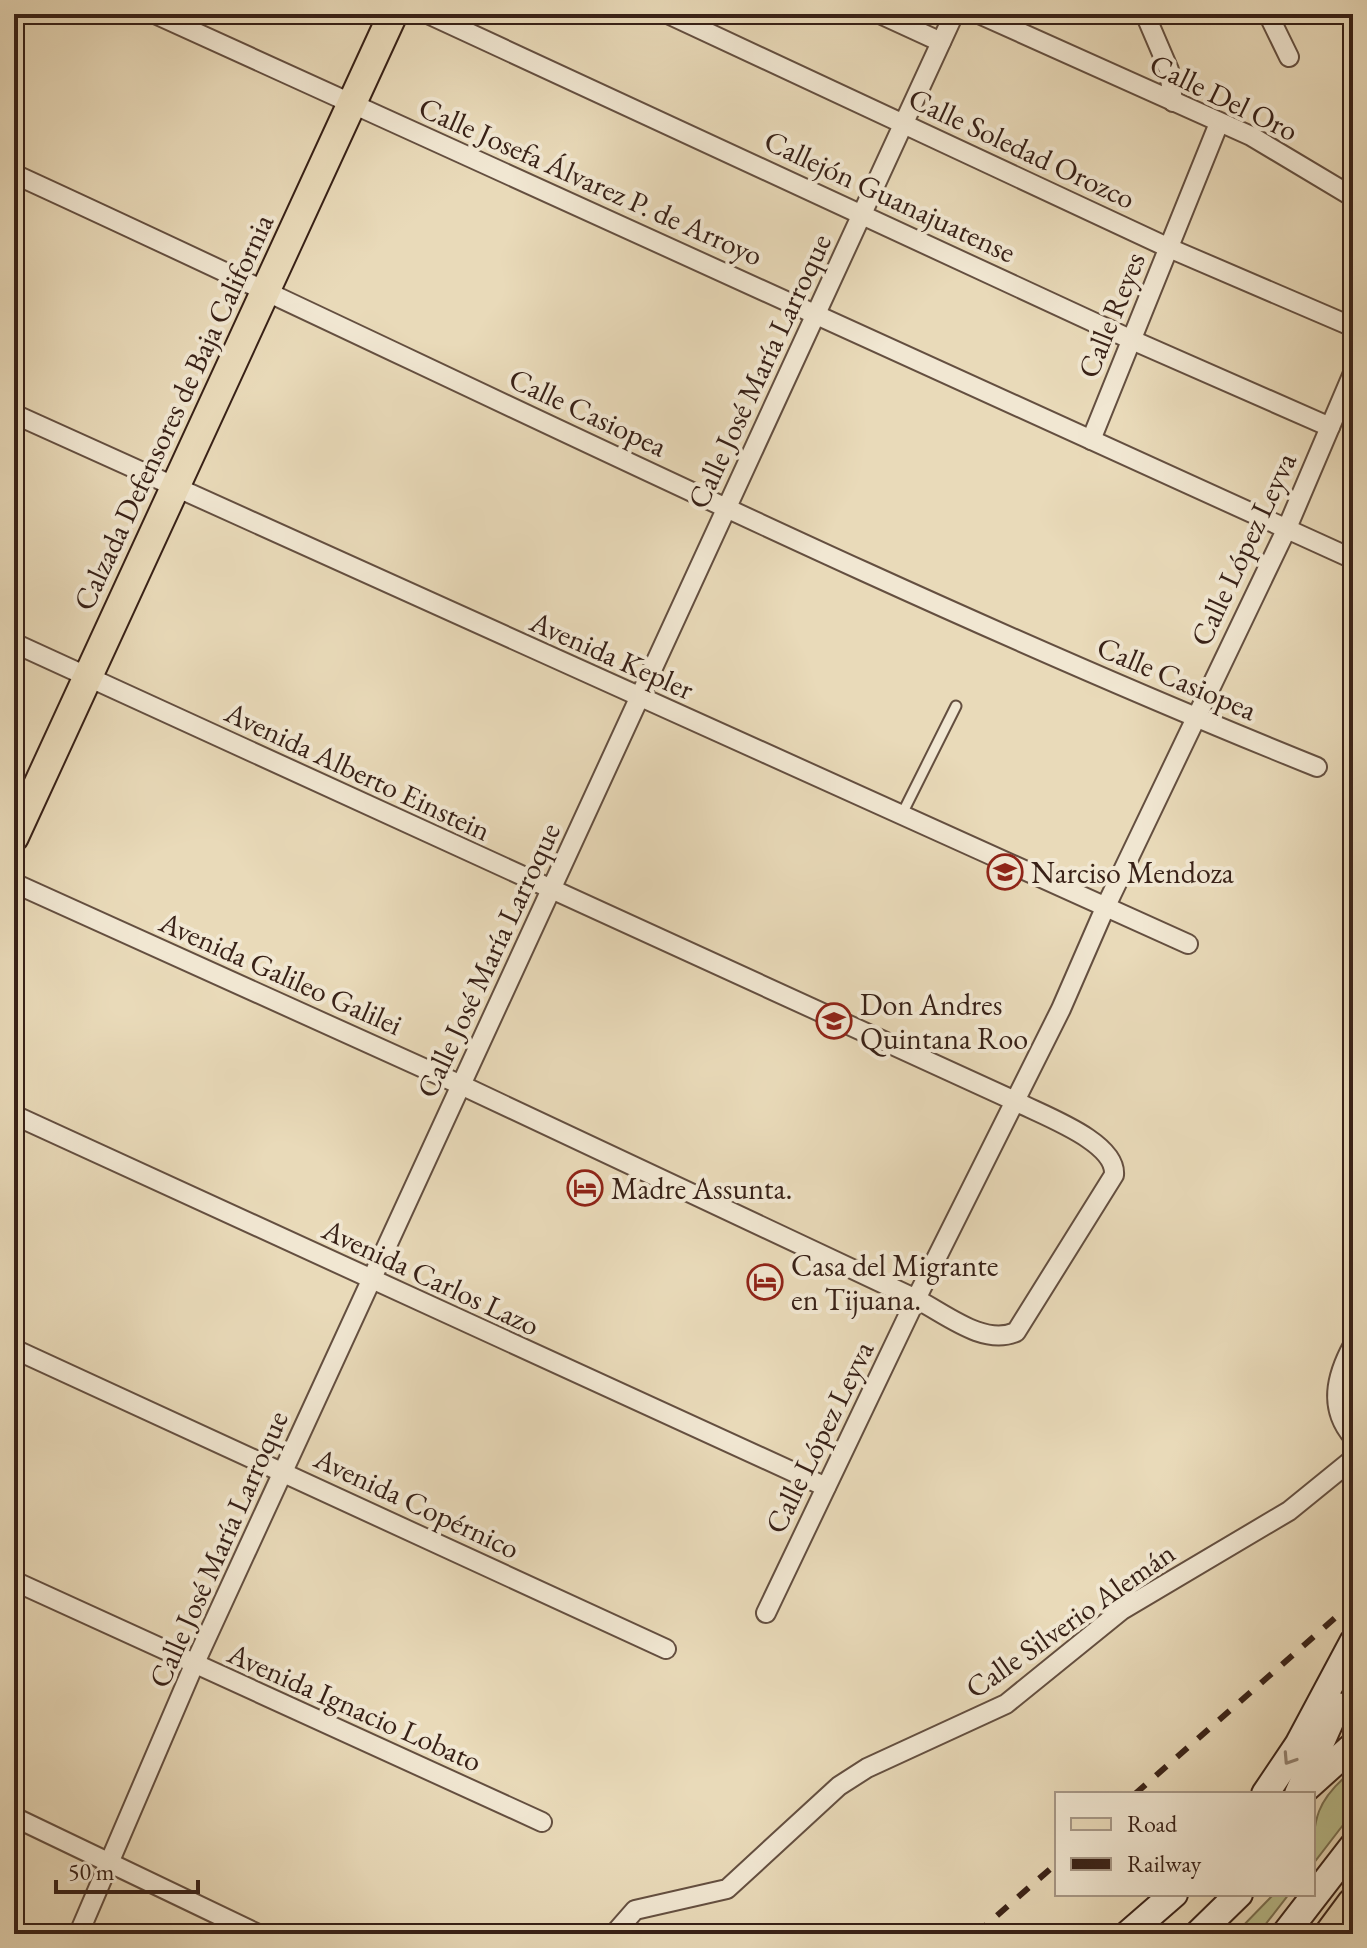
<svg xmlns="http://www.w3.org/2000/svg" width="1367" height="1948" font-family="'EB Garamond',serif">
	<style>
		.green { fill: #b9be8d; stroke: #787052; stroke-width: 2 }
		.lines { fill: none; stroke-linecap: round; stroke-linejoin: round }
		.service-casing { stroke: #644f40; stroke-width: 13 }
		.minor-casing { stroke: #644f40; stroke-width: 22 }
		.secondary-casing { stroke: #382117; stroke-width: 30 }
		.primary-casing { stroke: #382117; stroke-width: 32 }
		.trunk-casing { stroke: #382117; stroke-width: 34 }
		.service { stroke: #f1e7d2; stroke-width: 9 }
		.minor { stroke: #f1e7d2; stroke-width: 18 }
		.secondary { stroke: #f1e7d2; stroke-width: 26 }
		.primary { stroke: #e9dab9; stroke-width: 28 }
		.trunk { stroke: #e9dab9; stroke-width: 30 }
		.rail { stroke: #382117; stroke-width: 6; stroke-dasharray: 14 14; stroke-linecap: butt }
		.oneway { stroke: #948474 }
		.labels { text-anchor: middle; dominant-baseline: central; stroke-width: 8; stroke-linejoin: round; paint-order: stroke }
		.street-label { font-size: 30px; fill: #382117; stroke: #f1e7d2 }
		.poi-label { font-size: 30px; fill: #382117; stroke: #f1e7d2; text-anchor: start }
	</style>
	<rect width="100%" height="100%" fill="#e9dab9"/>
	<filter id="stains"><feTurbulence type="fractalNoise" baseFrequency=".0025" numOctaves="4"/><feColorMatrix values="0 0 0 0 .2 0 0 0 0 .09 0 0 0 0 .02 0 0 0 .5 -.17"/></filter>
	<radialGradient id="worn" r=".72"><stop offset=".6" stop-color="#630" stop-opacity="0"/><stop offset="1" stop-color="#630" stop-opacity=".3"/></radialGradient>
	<g class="green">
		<path d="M1353,1770V1812L1313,1864C1313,1818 1316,1800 1353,1770Z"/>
		<path d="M1274,1894H1289L1258,1934H1235Z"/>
	</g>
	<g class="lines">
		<defs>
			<path id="service" d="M901,816L956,706"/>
			<g id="minor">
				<path d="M155,14L1353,559"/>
				<path d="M428,14L1132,340L1330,427"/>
				<path d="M668,14L1169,248L1353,327"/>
				<path d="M880,14L941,42"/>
				<path d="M979,14L1251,136L1353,197"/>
				<path d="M1145,14L1169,70L1173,102"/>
				<path d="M1268,14L1289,57"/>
				<path d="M14,174C448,373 875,589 1317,767"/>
				<path d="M14,414L1188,944"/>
				<path d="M1091,440L1219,123"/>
				<path d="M14,643L1017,1102C1044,1116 1117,1142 1114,1175L1016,1332C983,1346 946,1314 916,1299L461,1085L14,883"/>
				<path d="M14,1115L826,1487"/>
				<path d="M1353,1345C1336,1376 1328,1408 1353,1437"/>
				<path d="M14,1349L666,1649"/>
				<path d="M14,1581L542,1822"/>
				<path d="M766,1613L916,1299L1061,1009L1105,908L1287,528L1353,373"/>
				<path d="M14,1817L258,1934"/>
				<path d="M79,1933L194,1665L954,14"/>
				<path d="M614,1934L635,1910L727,1889L839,1786L867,1768L1006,1704L1122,1610L1289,1511L1353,1459"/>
			</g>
			<g id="secondary">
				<path d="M1305,1789L1353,1746"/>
				<path d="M1265,1794L1298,1745L1353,1642"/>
				<path d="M1298,1794L1337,1706"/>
				<path d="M1128,1934L1174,1894"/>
				<path d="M1198,1934L1239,1894"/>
				<path d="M1285,1934L1353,1846"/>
			</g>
			<path id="primary" d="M14,837L393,14"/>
			<path id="trunk" d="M1330,1934L1353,1903"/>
		</defs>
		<use href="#service" class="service-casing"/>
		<use href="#minor" class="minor-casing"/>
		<use href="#secondary" class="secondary-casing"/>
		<use href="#primary" class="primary-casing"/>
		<use href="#trunk" class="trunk-casing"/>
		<use href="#service" class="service"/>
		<use href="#minor" class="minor"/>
		<use href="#secondary" class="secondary"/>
		<use href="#primary" class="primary"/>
		<use href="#trunk" class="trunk"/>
		<g class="rail">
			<path d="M1135,1794L1353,1602"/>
			<path d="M976,1934L1057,1863"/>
		</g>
	</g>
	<defs><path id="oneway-chevron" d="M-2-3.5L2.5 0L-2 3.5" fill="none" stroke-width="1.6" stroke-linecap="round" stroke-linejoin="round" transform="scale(2)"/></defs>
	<use class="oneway" href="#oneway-chevron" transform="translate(1289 1759) rotate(123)"/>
	<defs>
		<symbol id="school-ring" viewBox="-11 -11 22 22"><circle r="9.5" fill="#f1e7d2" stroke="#8f2418" stroke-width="1.5"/><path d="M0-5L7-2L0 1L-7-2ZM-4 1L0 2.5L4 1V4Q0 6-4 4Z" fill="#8f2418"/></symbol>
		<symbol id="hotel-ring" viewBox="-11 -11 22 22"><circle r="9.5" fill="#f1e7d2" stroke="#8f2418" stroke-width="1.5"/><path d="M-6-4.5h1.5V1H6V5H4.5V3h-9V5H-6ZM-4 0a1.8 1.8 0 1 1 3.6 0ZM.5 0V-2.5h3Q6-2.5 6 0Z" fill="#8f2418"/></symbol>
	</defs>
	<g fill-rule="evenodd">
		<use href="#school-ring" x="985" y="852" width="40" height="40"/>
		<use href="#school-ring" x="814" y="1001" width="40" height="40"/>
		<use href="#hotel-ring" x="565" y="1168" width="40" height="40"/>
		<use href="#hotel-ring" x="745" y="1262" width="40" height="40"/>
	</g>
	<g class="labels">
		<g class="street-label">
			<text transform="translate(1224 97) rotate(26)">Calle Del Oro</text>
			<text transform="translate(1022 148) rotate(25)">Calle Soledad Orozco</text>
			<text transform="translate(591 181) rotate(24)">Calle Josefa Álvarez P. de Arroyo</text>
			<text transform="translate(890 196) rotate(25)">Callejón Guanajuatense</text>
			<text transform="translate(1111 315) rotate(-68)">Calle Reyes</text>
			<text transform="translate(759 371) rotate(-65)">Calle José María Larroque</text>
			<text transform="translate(173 412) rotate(-65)">Calzada Defensores de Baja California</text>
			<text transform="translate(588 412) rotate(25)">Calle Casiopea</text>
			<text transform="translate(1243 549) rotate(-65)">Calle López Leyva</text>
			<text transform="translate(612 655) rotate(24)">Avenida Kepler</text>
			<text transform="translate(1177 678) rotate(23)">Calle Casiopea</text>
			<text transform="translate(358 771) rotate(25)">Avenida Alberto Einstein</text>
			<text transform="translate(488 960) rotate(-65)">Calle José María Larroque</text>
			<text transform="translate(281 973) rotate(24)">Avenida Galileo Galilei</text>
			<text transform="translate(431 1277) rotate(25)">Avenida Carlos Lazo</text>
			<text transform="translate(819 1437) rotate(-64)">Calle López Leyva</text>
			<text transform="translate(417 1503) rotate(25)">Avenida Copérnico</text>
			<text transform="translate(218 1549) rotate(-66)">Calle José María Larroque</text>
			<text transform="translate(1070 1620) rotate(-35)">Calle Silverio Alemán</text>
			<text transform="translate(355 1707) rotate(24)">Avenida Ignacio Lobato</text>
		</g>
		<g class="poi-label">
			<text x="1031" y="872">Narciso Mendoza</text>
			<text x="860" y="1004">Don Andres<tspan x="860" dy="34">Quintana Roo</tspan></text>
			<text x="611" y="1188">Madre Assunta.</text>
			<text x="791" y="1265">Casa del Migrante<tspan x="791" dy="34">en Tijuana.</tspan></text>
		</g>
	</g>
	<rect width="1367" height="1948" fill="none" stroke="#e9dab9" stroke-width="48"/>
	<rect x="16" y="16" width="1335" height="1916" fill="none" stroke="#382117" stroke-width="4"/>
	<rect x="24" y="24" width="1319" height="1900" fill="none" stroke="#382117" stroke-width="2"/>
	<rect x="1055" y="1792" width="260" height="104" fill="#f1e7d2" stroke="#a79887" stroke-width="2"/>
	<rect x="1071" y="1818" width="40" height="12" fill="#e9dab9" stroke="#a79887" stroke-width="2"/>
	<text x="1127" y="1832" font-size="24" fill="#382117">Road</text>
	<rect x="1071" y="1858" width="40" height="12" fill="#382117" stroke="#a79887" stroke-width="2"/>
	<text x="1127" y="1872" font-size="24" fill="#382117">Railway</text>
	<path d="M56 1880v12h142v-12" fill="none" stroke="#382117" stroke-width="4"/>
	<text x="68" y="1880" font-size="24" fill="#382117" stroke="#f1e7d2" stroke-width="6" paint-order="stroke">50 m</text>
	<rect width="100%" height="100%" filter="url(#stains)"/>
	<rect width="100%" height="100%" fill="url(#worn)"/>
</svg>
